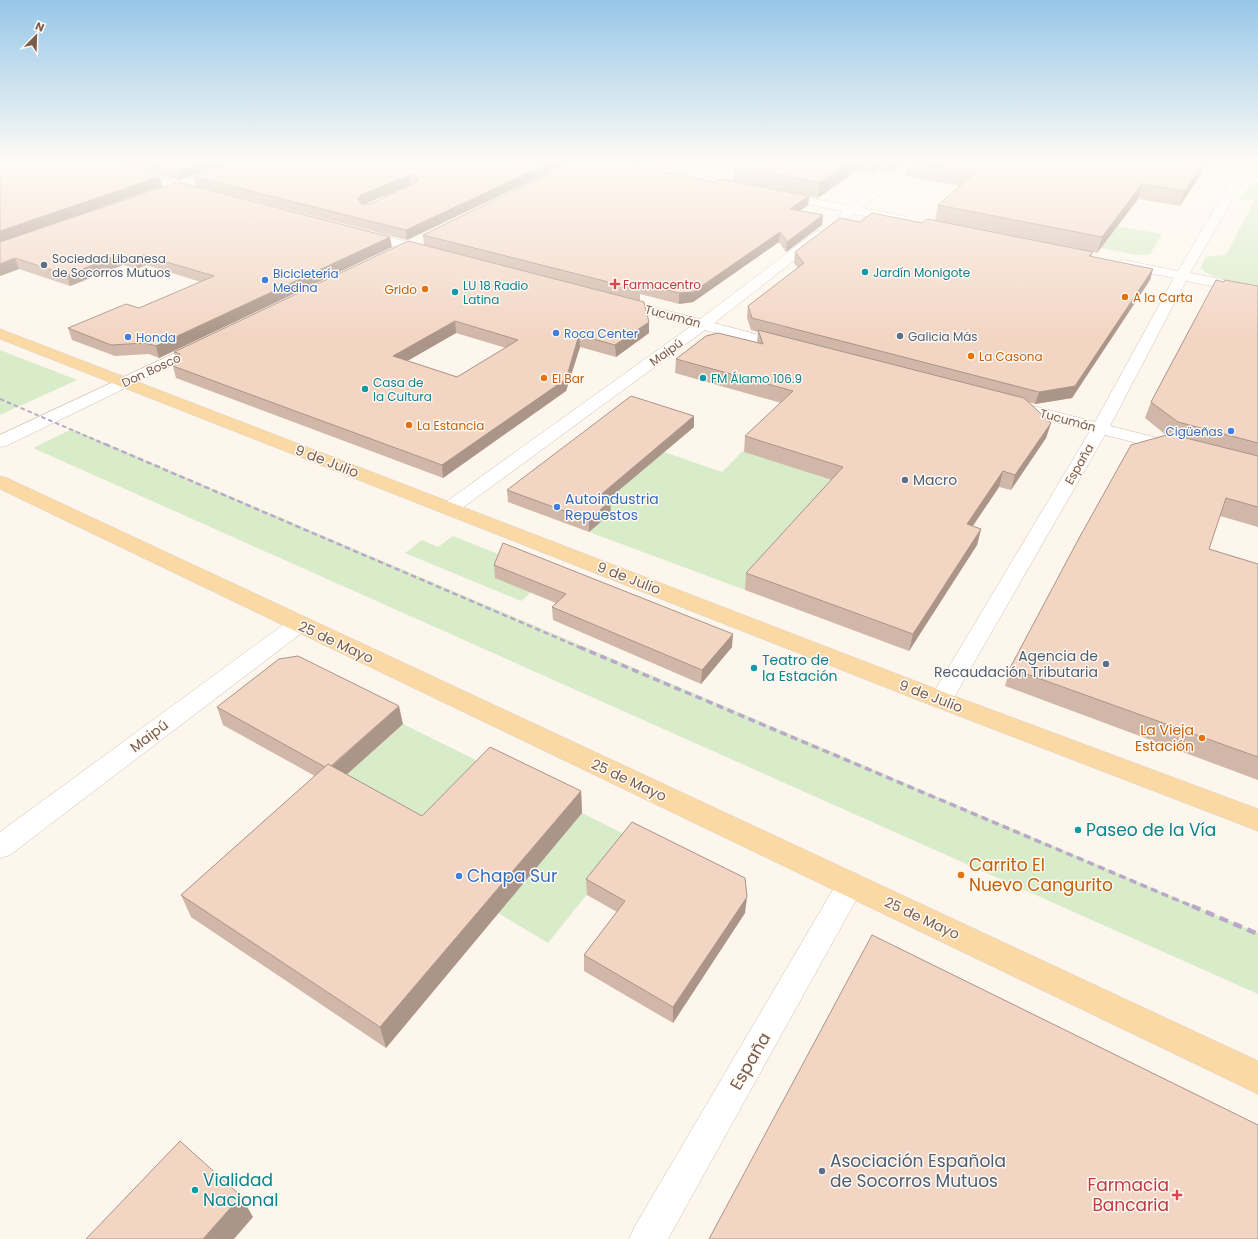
<svg xmlns="http://www.w3.org/2000/svg" width="1258" height="1239" font-family="Poppins,sans-serif">
	<style>
		.green { fill: #d8ecc9 }
		.lines { fill: none; stroke-linecap: round; stroke-linejoin: round }
		.minor-casing { stroke: #d1beb0; stroke-width: 1 }
		.major-casing { stroke: #dad1cd; stroke-width: 1 }
		.minor { fill: #fff; fill-rule: evenodd }
		.major { fill: #fbd9a5; fill-rule: evenodd }
		.rail-far3 { stroke: #b9a8c9; stroke-width: 2; stroke-dasharray: 4.5 3; stroke-linecap: butt }
		.rail-far2 { stroke: #b9a8c9; stroke-width: 2.5; stroke-dasharray: 5.5 3.5; stroke-linecap: butt }
		.rail-far1 { stroke: #b9a8c9; stroke-width: 3.5; stroke-dasharray: 7 4.5; stroke-linecap: butt }
		.rail { stroke: #b9a8c9; stroke-width: 4.5; stroke-dasharray: 9 6; stroke-linecap: butt }
		.wall { fill: #d1b7a8; fill-rule: evenodd }
		.shaded-wall { fill: #aa9588 }
		.building { fill: #f3d5c3; stroke: #aa9588; fill-rule: evenodd }
		.service-dot { fill: #5c6f8a; stroke: #fffaf3; stroke-width: 1.5 }
		.culture-dot { fill: #0f9aa8; stroke: #fffaf3; stroke-width: 1.5 }
		.shop-dot { fill: #3f7fe0; stroke: #fffaf3; stroke-width: 1.5 }
		.health-dot { fill: #e0444e; stroke: #fffaf3; stroke-width: 1.5 }
		.food-dot { fill: #e8710a; stroke: #fffaf3; stroke-width: 1.5 }
		.labels { text-anchor: middle; dominant-baseline: central; stroke-width: 3; stroke-linejoin: round; paint-order: stroke }
		.far-service-label { font-size: 12px; fill: #4e5e75; stroke: #fffaf3; text-anchor: start }
		.far-culture-label { font-size: 12px; fill: #0d838f; stroke: #fffaf3; text-anchor: start }
		.far-shop-label { font-size: 12px; fill: #366cbe; stroke: #fffaf3; text-anchor: start }
		.far-health-label { font-size: 12px; fill: #be3a42; stroke: #fffaf3; text-anchor: start }
		.far-food-label { font-size: 12px; fill: #c56008; stroke: #fffaf3; text-anchor: start }
		.far-street-label { font-size: 12px; fill: #7a5c4d; stroke: #fffaf3 }
		.street-label { font-size: 14px; fill: #7a5c4d; stroke: #fffaf3 }
		.service-label { font-size: 14px; fill: #4e5e75; stroke: #fffaf3; text-anchor: start }
		.shop-label { font-size: 14px; fill: #366cbe; stroke: #fffaf3; text-anchor: start }
		.culture-label { font-size: 14px; fill: #0d838f; stroke: #fffaf3; text-anchor: start }
		.food-label { font-size: 14px; fill: #c56008; stroke: #fffaf3; text-anchor: end }
		.near-culture-label { font-size: 17px; fill: #0d838f; stroke: #fffaf3; text-anchor: start }
		.near-food-label { font-size: 17px; fill: #c56008; stroke: #fffaf3; text-anchor: start }
		.near-shop-label { font-size: 17px; fill: #366cbe; stroke: #fffaf3; text-anchor: start }
		.near-street-label { font-size: 17px; fill: #7a5c4d; stroke: #fffaf3 }
		.near-service-label { font-size: 17px; fill: #4e5e75; stroke: #fffaf3; text-anchor: start }
		.near-health-label { font-size: 17px; fill: #be3a42; stroke: #fffaf3; text-anchor: end }
	</style>
	<rect width="100%" height="100%" fill="#fdf6ec"/>
	<g class="green">
		<path d="M1258,184V285C1243,282 1210,280 1201,268L1205,257L1226,255L1255,199L1239,200L1250,185Z"/>
		<path d="M1117,226L1162,234L1150,254L1137,255L1101,248Z"/>
		<path d="M0,350L77,380L0,415Z"/>
		<path d="M72,429L1258,933V994L33,448Z"/>
		<path d="M743,451L841,483L745,590L589,532L610,513L598,508L664,452L722,472Z"/>
		<path d="M453,536L551,575L521,601L405,553L422,540L438,547Z"/>
		<path d="M403,724L492,768L426,838L334,786Z"/>
		<path d="M582,813L632,838L548,943L498,913Z"/>
	</g>
	<g class="lines">
		<defs>
			<g id="minor">
				<path d="M83,162H102L205,190L207,192L205,194L201,195L84,164Z"/>
				<path d="M610,162H633L745,185L749,186L751,188L749,190L745,191L615,165Z"/>
				<path d="M909,162H921L862,208L904,216L906,219L904,222L900,223L855,214L845,219L841,218L839,215L842,211L779,198L775,197L773,195L775,193L779,192L850,206Z"/>
				<path d="M1138,162H1166L1236,173L1242,162H1253L1246,175L1258,177V183L1243,181L1190,273L1258,287V295L1186,281L1110,426L1182,444L1185,448L1182,452L1176,453L1105,435L949,706L941,708L933,706L929,700L1090,431L1004,409L1002,405L1004,401L1010,400L1095,422L1174,278L1119,267L1117,264L1119,261L1124,260L1178,271L1232,179L1143,165Z"/>
				<path d="M362,230L434,249L435,252L434,255L429,256L358,237L356,234L358,231Z"/>
				<path d="M819,231L823,232L825,235L823,238L714,323L790,343L793,346L790,349L785,351L705,330L457,512L450,514L443,512L440,508L443,504L691,326L612,305L610,302L612,299L617,298L700,319L815,232Z"/>
				<path d="M203,340L208,342L211,345L208,348L6,446L0,447V435Z"/>
				<path d="M299,617L307,619L310,624L307,629L10,855L0,858V832L291,619Z"/>
				<path d="M851,872L861,876L865,884L668,1239H629L635,1226L841,876Z"/>
			</g>
			<g id="major">
				<path d="M0,329L949,694L1258,809V831L933,706L0,339Z"/>
				<path d="M0,476L7,478L1258,1061V1094L0,489Z"/>
			</g>
		</defs>
		<use href="#minor" class="minor-casing"/>
		<use href="#major" class="major-casing"/>
		<use href="#minor" class="minor"/>
		<use href="#major" class="major"/>
		<path class="rail-far3" d="M0,399L107,445"/>
		<path class="rail-far2" d="M105,444L581,648"/>
		<path class="rail-far1" d="M579,647L1194,907"/>
		<path class="rail" d="M1192,906L1258,934"/>
	</g>
	<g class="wall">
		<path d="M0,162L159,177L162,186L62,221L392,247L159,358L149,354L115,356L72,340L68,328L139,308L201,282L146,265L137,269L123,265L70,286L19,269L0,276Z"/>
		<path d="M109,162H232L179,180Z"/>
		<path d="M234,162H570L407,240L196,186L194,177ZM411,185H412L370,204H364Z"/>
		<path d="M642,162H660L655,165Z"/>
		<path d="M740,162H906L892,173L877,170L873,173L857,170L818,198L733,181L734,166Z"/>
		<path d="M908,162H1208L1205,167L1203,166L1200,175L1180,206L1138,199L1097,253L1093,252L1091,257L1153,269L1150,280L1072,398L1035,404L1028,402L1051,423L1046,438L1011,490L999,487L973,526L981,529L977,545L909,651L745,590L746,573L832,480L744,452L745,436L781,403L675,373L676,359L757,343L758,332L751,330L747,318L748,306L798,268L794,263L795,252L860,222L922,223L935,221L938,205L961,186L906,176Z"/>
		<path d="M642,168L715,182L809,196L808,205L800,211L823,215L822,225L786,252L779,242L693,302L679,304L640,294V301L424,245L423,235Z"/>
		<path d="M408,241L649,322V333L616,357L580,347L566,391L443,478L176,378L173,366L176,360L174,352ZM456,333L506,348L457,377L407,361Z"/>
		<path d="M1224,282L1258,286V527L1220,516L1209,549L1258,564V780L1005,686L1010,668L1166,435L1145,418L1151,402Z"/>
		<path d="M694,416V427L607,500L611,513L589,532L508,502L507,490Z"/>
		<path d="M494,565L732,647L701,684L553,620L552,607L556,603L495,578Z"/>
		<path d="M217,707L403,724L346,775L422,816L581,791L582,813L386,1048L191,917L181,895L315,776L223,725Z"/>
		<path d="M586,879L745,913L673,1023L584,971V955L617,912L587,895Z"/>
	</g>
	<g class="shaded-wall">
		<path d="M203,162H232L179,180L177,171Z"/>
		<path d="M551,162H570L407,240L406,230Z"/>
		<path d="M655,162H660L655,165Z"/>
		<path d="M850,162H858L857,170L818,198L820,183Z"/>
		<path d="M875,162H878L877,170L873,173Z"/>
		<path d="M894,162H906L892,173Z"/>
		<path d="M1204,162L1200,175L1180,206L1185,191Z"/>
		<path d="M642,163V172L635,166Z"/>
		<path d="M410,175L411,185L362,205L360,208L358,199L361,195Z"/>
		<path d="M159,177L162,186L0,242V231Z"/>
		<path d="M1142,184L1138,199L1097,253L1102,237Z"/>
		<path d="M809,196L808,205L789,218L790,209Z"/>
		<path d="M823,215L822,225L786,252L787,242Z"/>
		<path d="M780,232L779,242L693,302L679,304V293Z"/>
		<path d="M390,237L392,247L159,358L156,346Z"/>
		<path d="M120,254L123,265L70,286L67,275Z"/>
		<path d="M143,255L146,265L137,269L134,258Z"/>
		<path d="M15,258L19,269L0,276V264Z"/>
		<path d="M1153,269L1150,280L1072,398L1035,404L1039,392Z"/>
		<path d="M455,321L456,333L395,368L393,356Z"/>
		<path d="M649,322V333L616,357L615,345Z"/>
		<path d="M579,335L580,347L566,391L443,478L442,465Z"/>
		<path d="M694,416V427L598,508V497Z"/>
		<path d="M1051,423L1046,438L1011,490L1015,475Z"/>
		<path d="M1003,471L999,487L963,540L967,524Z"/>
		<path d="M610,501L611,513L589,532V520Z"/>
		<path d="M981,529L977,545L909,651L913,634Z"/>
		<path d="M733,634L732,647L701,684L702,670Z"/>
		<path d="M399,706L403,724L334,786L329,769Z"/>
		<path d="M581,791L582,813L386,1048L380,1027Z"/>
		<path d="M747,897L745,913L673,1023V1007Z"/>
		<path d="M241,1196L253,1217L234,1239H203Z"/>
	</g>
	<g class="building">
		<path d="M0,162H103L159,177L0,231Z"/>
		<path d="M141,162H203L177,171Z"/>
		<path d="M234,162H551L406,230L194,177ZM410,175L415,176L418,180L415,183L370,204H361L358,199L361,195Z"/>
		<path d="M572,162H638L642,163L635,166L715,182L721,179L809,196L790,209L823,215L787,242L780,232L693,292L679,293L638,283L640,290L423,235Z"/>
		<path d="M740,162H850L820,183L734,166Z"/>
		<path d="M915,162H1204L1185,191L1142,184L1102,237L938,205L975,173Z"/>
		<path d="M178,182L390,237L156,346L145,343L111,345L68,328L126,304L139,308L214,276L143,255L134,258L120,254L67,275L15,258L0,264V242Z"/>
		<path d="M872,213L922,223L927,219L1093,252L1089,256L1153,269L1075,386L1039,392L752,318L748,306L804,263L795,252L840,218L860,222Z"/>
		<path d="M408,241L644,302L649,322L615,345L579,335L566,379L442,465L173,366L180,354L174,352ZM455,321L518,340L457,377L393,356Z"/>
		<path d="M1216,280L1224,282L1225,280L1258,286V443L1178,422L1151,402Z"/>
		<path d="M758,330L1024,398L1051,423L1015,475L1003,471L967,524L981,529L913,634L746,573L843,467L745,436L793,391L676,359L706,336L718,333L763,344Z"/>
		<path d="M631,396L694,416L598,497L610,501L589,520L507,490Z"/>
		<path d="M1170,434L1258,456V507L1226,498L1209,549L1258,564V757L1010,668L1078,540L1131,445Z"/>
		<path d="M503,543L733,634L702,670L552,607L566,594L494,565Z"/>
		<path d="M298,656L399,706L331,766L328,764L325,767L217,707L279,659Z"/>
		<path d="M490,747L581,791L380,1027L181,895L328,764L422,816Z"/>
		<path d="M632,822L745,878L747,897L673,1007L584,955L625,901L586,879Z"/>
		<path d="M872,935L1258,1125V1239H709Z"/>
		<path d="M180,1141L241,1196L203,1239H86Z"/>
	</g>
	<linearGradient id="sky" x2="0" y2="1"><stop stop-color="#97c7e8"/><stop offset="0.48" stop-color="#fefbf6"/><stop offset="1" stop-color="#fefbf6" stop-opacity="0"/></linearGradient>
	<rect width="1258" height="336" fill="url(#sky)"/>
	<g class="service-dot">
		<circle cx="44" cy="265" r="4"/>
		<circle cx="900" cy="336" r="4"/>
		<circle cx="905" cy="480" r="4"/>
		<circle cx="1106" cy="664" r="4"/>
		<circle cx="822" cy="1171" r="4"/>
	</g>
	<g class="culture-dot">
		<circle cx="865" cy="272" r="4"/>
		<circle cx="455" cy="292" r="4"/>
		<circle cx="703" cy="378" r="4"/>
		<circle cx="365" cy="389" r="4"/>
		<circle cx="754" cy="668" r="4"/>
		<circle cx="1078" cy="830" r="4"/>
		<circle cx="195" cy="1190" r="4"/>
	</g>
	<g class="shop-dot">
		<circle cx="265" cy="280" r="4"/>
		<circle cx="556" cy="333" r="4"/>
		<circle cx="128" cy="337" r="4"/>
		<circle cx="1231" cy="431" r="4"/>
		<circle cx="557" cy="507" r="4"/>
		<circle cx="459" cy="876" r="4"/>
	</g>
	<g class="health-dot">
		<path d="M613 278h4v4h4v4h-4v4h-4v-4h-4v-4h4z"/>
		<path d="M1175 1189h4v4h4v4h-4v4h-4v-4h-4v-4h4z"/>
	</g>
	<g class="food-dot">
		<circle cx="425" cy="289" r="4"/>
		<circle cx="1125" cy="297" r="4"/>
		<circle cx="971" cy="356" r="4"/>
		<circle cx="544" cy="378" r="4"/>
		<circle cx="409" cy="425" r="4"/>
		<circle cx="1202" cy="738" r="4"/>
		<circle cx="961" cy="875" r="4"/>
	</g>
	<g class="labels">
		<g class="far-service-label">
			<text x="52" y="258">Sociedad Libanesa<tspan x="52" dy="14">de Socorros Mutuos</tspan></text>
			<text x="908" y="336">Galicia Más</text>
		</g>
		<g class="far-culture-label">
			<text x="873" y="272">Jardín Monigote</text>
			<text x="463" y="285">LU 18 Radio<tspan x="463" dy="14">Latina</tspan></text>
			<text x="711" y="378">FM Álamo 106.9</text>
			<text x="373" y="382">Casa de<tspan x="373" dy="14">la Cultura</tspan></text>
		</g>
		<g class="far-shop-label">
			<text x="273" y="273">Bicicletería<tspan x="273" dy="14">Medina</tspan></text>
			<text x="564" y="333">Roca Center</text>
			<text x="136" y="337">Honda</text>
			<text x="1223" y="431" text-anchor="end">Cigüeñas</text>
		</g>
		<g class="far-health-label">
			<text x="623" y="284">Farmacentro</text>
		</g>
		<g class="far-food-label">
			<text x="417" y="289" text-anchor="end">Grido</text>
			<text x="1133" y="297">A la Carta</text>
			<text x="979" y="356">La Casona</text>
			<text x="552" y="378">El Bar</text>
			<text x="417" y="425">La Estancia</text>
		</g>
		<g class="far-street-label">
			<text transform="translate(673 316) rotate(15)">Tucumán</text>
			<text transform="translate(666 352) rotate(-36)">Maipú</text>
			<text transform="translate(151 370) rotate(-25)">Don Bosco</text>
			<text transform="translate(1068 420) rotate(15)">Tucumán</text>
			<text transform="translate(1079 464) rotate(-60)">España</text>
		</g>
		<g class="street-label">
			<text transform="translate(327 461) rotate(21)">9 de Julio</text>
			<text transform="translate(629 578) rotate(21)">9 de Julio</text>
			<text transform="translate(336 642) rotate(25)">25 de Mayo</text>
			<text transform="translate(931 696) rotate(21)">9 de Julio</text>
			<text transform="translate(149 736) rotate(-37)">Maipú</text>
			<text transform="translate(629 780) rotate(25)">25 de Mayo</text>
			<text transform="translate(922 918) rotate(25)">25 de Mayo</text>
		</g>
		<g class="service-label">
			<text x="913" y="480">Macro</text>
			<text x="1098" y="656" text-anchor="end">Agencia de<tspan x="1098" dy="16">Recaudación Tributaria</tspan></text>
		</g>
		<g class="shop-label">
			<text x="565" y="499">Autoindustria<tspan x="565" dy="16">Repuestos</tspan></text>
		</g>
		<g class="culture-label">
			<text x="762" y="660">Teatro de<tspan x="762" dy="16">la Estación</tspan></text>
		</g>
		<g class="food-label">
			<text x="1194" y="730">La Vieja<tspan x="1194" dy="16">Estación</tspan></text>
		</g>
		<g class="near-culture-label">
			<text x="1086" y="830">Paseo de la Vía</text>
			<text x="203" y="1180">Vialidad<tspan x="203" dy="20">Nacional</tspan></text>
		</g>
		<g class="near-food-label">
			<text x="969" y="865">Carrito El<tspan x="969" dy="20">Nuevo Cangurito</tspan></text>
		</g>
		<g class="near-shop-label">
			<text x="467" y="876">Chapa Sur</text>
		</g>
		<g class="near-street-label">
			<text transform="translate(750 1061) rotate(-60)">España</text>
		</g>
		<g class="near-service-label">
			<text x="830" y="1161">Asociación Española<tspan x="830" dy="20">de Socorros Mutuos</tspan></text>
		</g>
		<g class="near-health-label">
			<text x="1169" y="1185">Farmacia<tspan x="1169" dy="20">Bancaria</tspan></text>
		</g>
	</g>
	<g transform="translate(36 36) rotate(23)" stroke="#fffaf3" stroke-width="3" paint-order="stroke">
	<path d="M0-3L7 15L0 10L-7 15Z" fill="#7a5c4d"/>
	<text y="-6" font-size="11" font-weight="bold" text-anchor="middle" fill="#7a5c4d">N</text>
	</g>
</svg>
